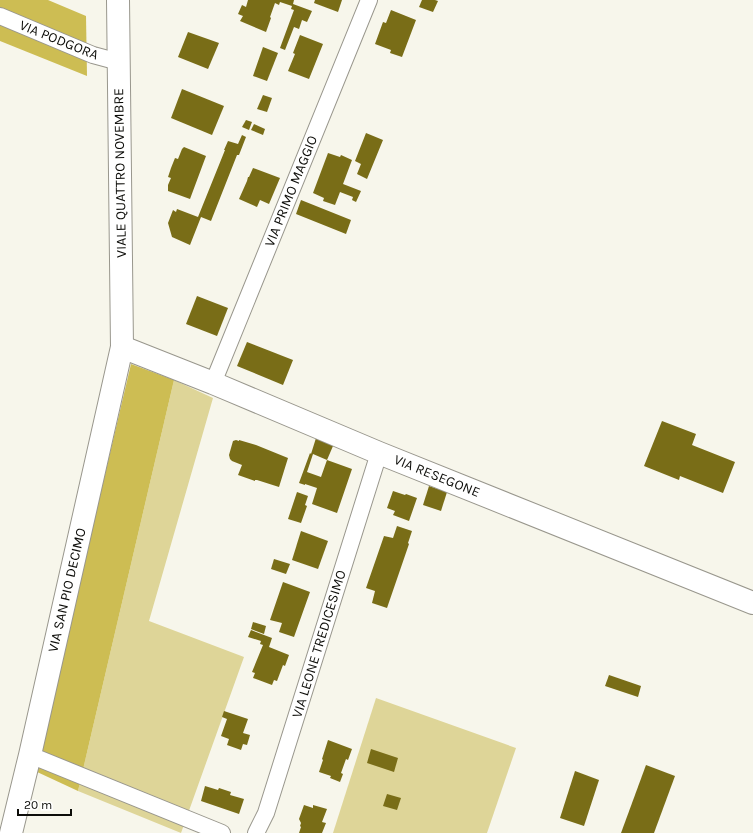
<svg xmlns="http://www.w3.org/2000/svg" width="753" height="833" font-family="Karla,sans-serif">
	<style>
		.green { fill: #ded598 }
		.forest { fill: #cdbd53 }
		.building { fill: #796d17 }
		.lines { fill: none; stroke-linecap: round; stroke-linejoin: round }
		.street-casing { stroke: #99978d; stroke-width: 18 }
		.secondary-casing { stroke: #99978d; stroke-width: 24 }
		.street { stroke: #fff; stroke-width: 16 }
		.secondary { stroke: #fff; stroke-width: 22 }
		.labels { text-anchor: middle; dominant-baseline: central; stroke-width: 3; stroke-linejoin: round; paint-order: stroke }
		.street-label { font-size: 14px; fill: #0d0d09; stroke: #fff }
	</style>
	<rect width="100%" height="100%" fill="#f7f6eb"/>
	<g class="green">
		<path d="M174,380L213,398L149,621L244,657L181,833L78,791Z"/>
		<path d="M376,698L516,748L487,833H333Z"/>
	</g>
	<g class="forest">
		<path d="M0,0H48L86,16L87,76L0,41Z"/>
		<path d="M131,364L174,380L78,791L35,771Z"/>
	</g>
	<g class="building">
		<path d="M248,0H294L293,4L312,11L307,22L302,20L299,29L294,27L285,50L280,48L294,10L291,9L292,6L280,2L279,5L275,3L270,17L271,18L266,32L240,21L243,16L238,14L242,5L246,7Z"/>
		<path d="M315,0H342L338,12L314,3Z"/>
		<path d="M422,0H435L438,1L433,12L419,7Z"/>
		<path d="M391,10L416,20L402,57L390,53L391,50L375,44L383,22L386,23Z"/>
		<path d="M188,32L219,43L208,69L178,57Z"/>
		<path d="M300,35L323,44L309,79L288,71L295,54L293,53Z"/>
		<path d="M263,47L278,53L267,81L253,76Z"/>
		<path d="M182,89L224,106L212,135L171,118Z"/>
		<path d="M263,95L272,98L267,112L257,109Z"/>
		<path d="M246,120L252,122L249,130L242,127Z"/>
		<path d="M254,124L265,129L263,135L251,130Z"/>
		<path d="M366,133L383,140L367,179L357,174L361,164L355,161Z"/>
		<path d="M242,135L246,137L239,155H237L211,221L201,217L190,245L172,237L168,223L173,210L176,212L177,209L198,217L225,150H224L228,141L238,144Z"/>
		<path d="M184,147L206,156L190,199L168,191V185L171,178L168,177L171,168L175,158L178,159L182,149Z"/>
		<path d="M328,153L340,157L341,155L352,160L343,184L361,191L356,202L352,200L353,197L340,192L335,205L323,201L324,198L313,193Z"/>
		<path d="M253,168L280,178L269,204L260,200L257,207L239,199L247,181L248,177H249Z"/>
		<path d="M301,200L351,220L346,234L296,214Z"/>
		<path d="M197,296L228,308L217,336L186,324Z"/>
		<path d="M247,342L293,360L283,385L237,366Z"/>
		<path d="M662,421L696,434L692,445L735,462L723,493L680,476L679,480L644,466Z"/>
		<path d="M316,438L333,446L327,460L313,454L307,472L321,477L327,460L352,469L337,513L312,504L317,488L305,484V485L299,483L310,453L311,454Z"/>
		<path d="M236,440L239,441V440L256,445L288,458L279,487L257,480H255V481L238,475L242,465L232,461L230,459L229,455L233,441Z"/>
		<path d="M429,486L447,492L441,511L423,505Z"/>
		<path d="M393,491L405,495L406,494L417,498L409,521L393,515L395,511L387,508Z"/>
		<path d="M297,492L308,496L305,505L307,506L301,523L288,519Z"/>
		<path d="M397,526L412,531L408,543L409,544L387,608L372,603L375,591L366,588L384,536L393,538Z"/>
		<path d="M301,531L328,541L318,569L292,560Z"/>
		<path d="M274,559L290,564L286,574L271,569Z"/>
		<path d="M283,582L310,592L294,637L279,632L282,623L270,620Z"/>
		<path d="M253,622L266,626L264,634L251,629Z"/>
		<path d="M251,630L272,638L269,647L289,655L285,666L283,665L277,681L274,680L272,685L253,678L255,673L252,672L263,645L260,644L261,641L248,637Z"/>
		<path d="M609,675L641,686L638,697L605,686Z"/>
		<path d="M224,711L248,719L243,733L250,735L247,745L243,744L241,750L227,745L229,739L221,736L227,719L222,717Z"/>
		<path d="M328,740L352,749L348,760L346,759L341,773L343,774L340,782L330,778L331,776L319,772L323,760L322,759Z"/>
		<path d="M371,749L398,758L394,772L367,763Z"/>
		<path d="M646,765L675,776L654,833H621Z"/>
		<path d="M575,771L599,780L584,826L560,818Z"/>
		<path d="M205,786L218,790L219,788L231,792L230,795L244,799L239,814L201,801Z"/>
		<path d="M387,794L401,798L397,810L383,806Z"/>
		<path d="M304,805L313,808V805L327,809L322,822L326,823L322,833H299L301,827L300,826L301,823L299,819Z"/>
	</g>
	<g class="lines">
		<defs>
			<g id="street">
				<path d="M0,16L93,55L119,62"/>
				<path d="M213,383L369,0"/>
				<path d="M30,755L222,833"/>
				<path d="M256,833L266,813L379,453"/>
			</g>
			<g id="secondary">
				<path d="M122,347L213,383L379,453L753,603"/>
				<path d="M11,833L30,755L122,347L118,0"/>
			</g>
		</defs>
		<use href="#street" class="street-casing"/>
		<use href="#secondary" class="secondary-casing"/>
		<use href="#street" class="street"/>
		<use href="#secondary" class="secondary"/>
	</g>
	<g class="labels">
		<g class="street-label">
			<text transform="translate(59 40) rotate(22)">VIA PODGORA</text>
			<text transform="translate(120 173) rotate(-91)">VIALE QUATTRO NOVEMBRE</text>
			<text transform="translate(291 191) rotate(-68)">VIA PRIMO MAGGIO</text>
			<text transform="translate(437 476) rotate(22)">VIA RESEGONE</text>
			<text transform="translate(67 590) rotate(-77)">VIA SAN PIO DECIMO</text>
			<text transform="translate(319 644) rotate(-73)">VIA LEONE TREDICESIMO</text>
		</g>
	</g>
	<path d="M18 809v6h53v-6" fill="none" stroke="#0d0d09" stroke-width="2"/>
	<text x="24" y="809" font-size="12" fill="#0d0d09" stroke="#ffffff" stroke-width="3" paint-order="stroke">20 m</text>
</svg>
